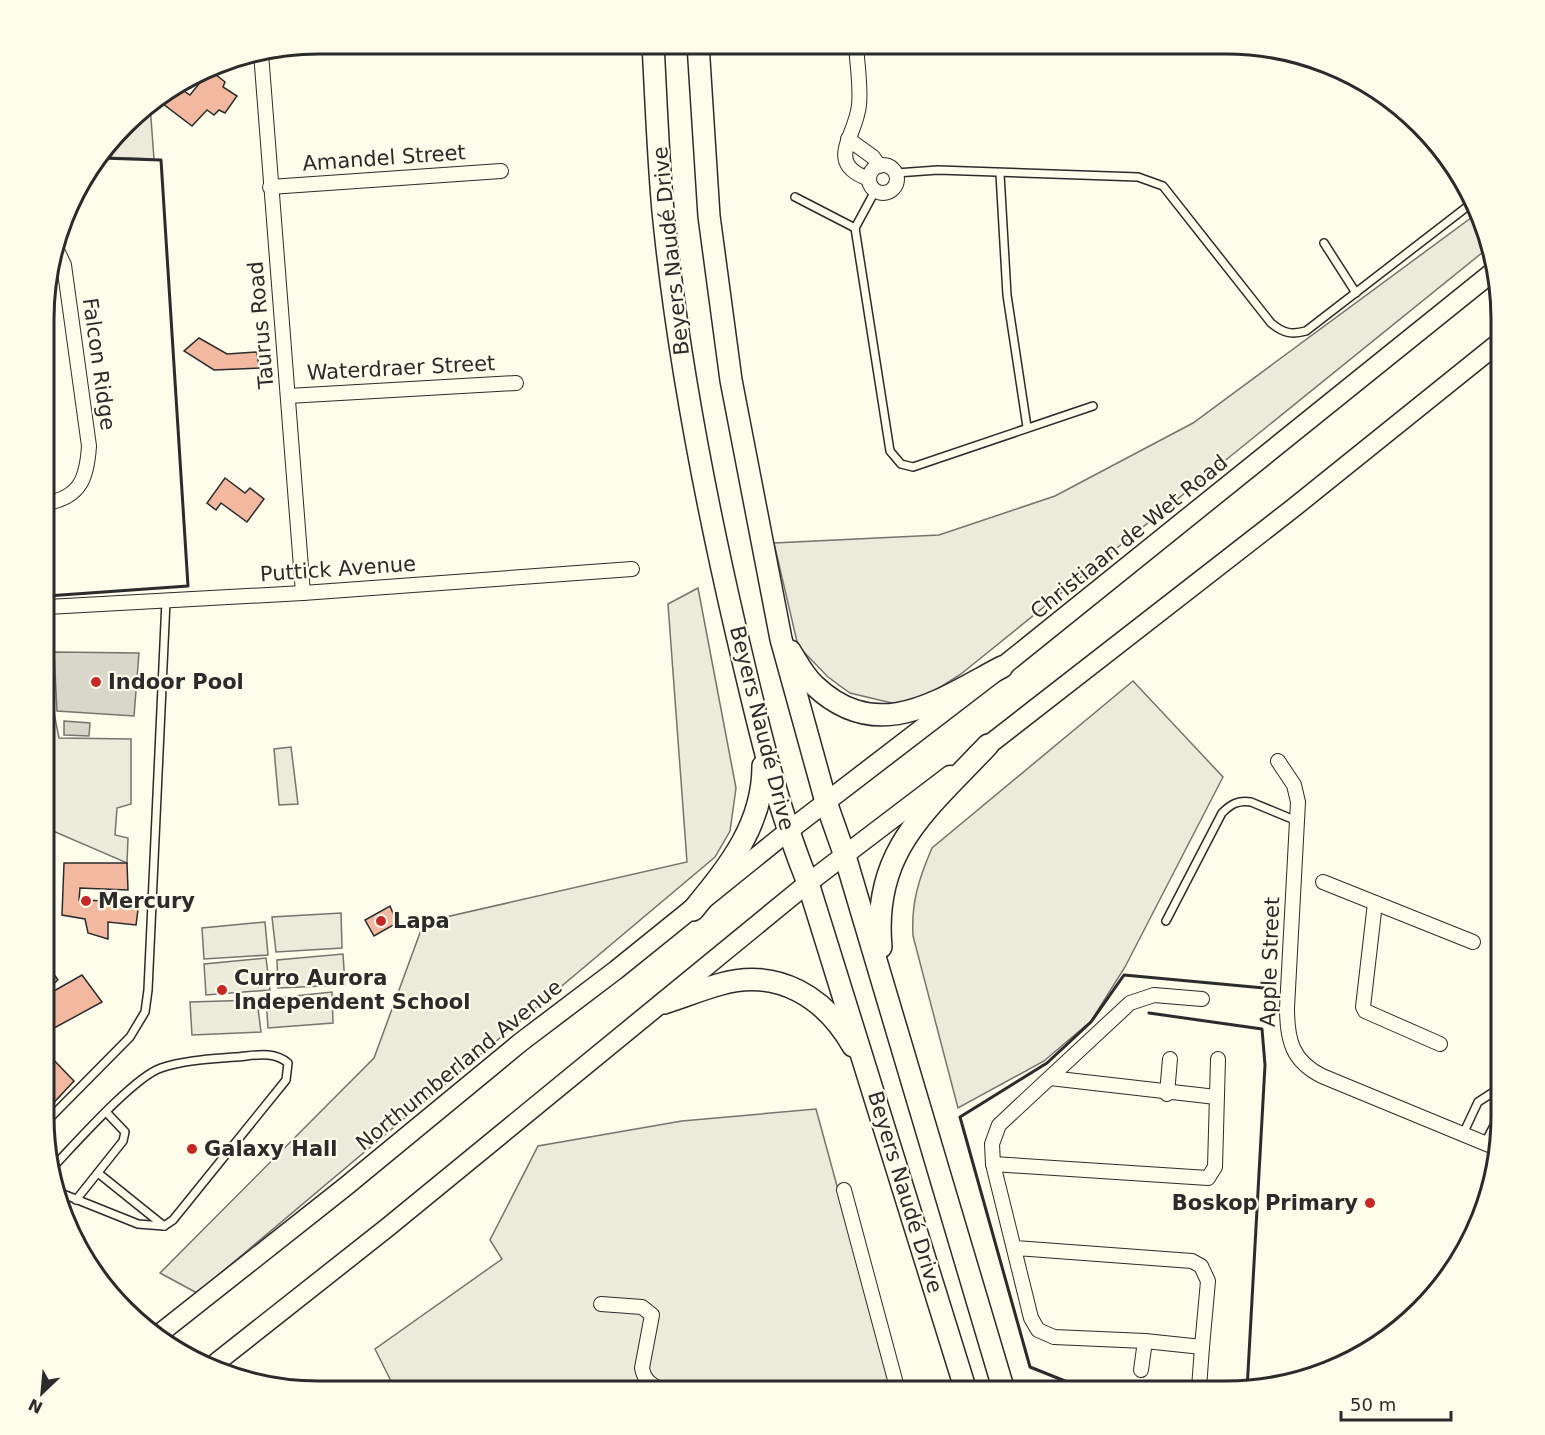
<svg xmlns="http://www.w3.org/2000/svg" width="1545" height="1435" font-family="'DejaVu Sans',sans-serif">
	<style>
		.green { fill: #ecebdb; stroke: #74746e; stroke-width: 1.5 }
		.water { fill: #d8d7c9; stroke: #74746e; stroke-width: 1.5 }
		.building { fill: #f2b8a0; stroke: #2b2b2b; stroke-width: 1.5 }
		.lines { fill: none; stroke-linecap: round; stroke-linejoin: round }
		.lane-casing { stroke: #2b2b2b; stroke-width: 10 }
		.street-casing { stroke: #2b2b2b; stroke-width: 16 }
		.secondary-casing { stroke: #2b2b2b; stroke-width: 21 }
		.primary-casing { stroke: #2b2b2b; stroke-width: 24 }
		.lane { stroke: #fdfbea; stroke-width: 7 }
		.street { stroke: #fdfbea; stroke-width: 14 }
		.secondary { stroke: #fdfbea; stroke-width: 18 }
		.primary { stroke: #fdfbea; stroke-width: 21 }
		.wall { stroke: #2b2b2b; stroke-width: 3 }
		.poi-dot { fill: #c62828; stroke: #fdfbea; stroke-width: 2 }
		.labels { text-anchor: middle; dominant-baseline: central; stroke-width: 4.5; stroke-linejoin: round; paint-order: stroke }
		.street-label { font-size: 21px; fill: #2b2b2b; stroke: #fdfbea }
		.poi-label { font-size: 21px; font-weight: bold; fill: #2b2b2b; stroke: #fdfbea; text-anchor: start }
		.rim { fill: none; stroke: #2b2b2b; stroke-width: 3 }
	</style>
	<rect width="100%" height="100%" fill="#fdfbea"/>
	<g class="green">
		<path d="M150,105L154,159L100,157L138,112Z"/>
		<path d="M1479,212L1488,248L961,674L936,690L900,705L850,693L828,677L798,646L774,543L939,535L1055,496L1193,423Z"/>
		<path d="M698,588L736,788L730,831L715,857L197,1293L160,1273L374,1058L424,922L687,862L668,604Z"/>
		<path d="M1133,681L1223,777L1125,967L1091,1021L1044,1061L958,1108L913,936C911,903 919,878 932,848Z"/>
		<path d="M54,713L59,738L131,739V804L117,808L115,835L128,838L127,863L46,828V714Z"/>
		<path d="M291,747L298,804L279,805L274,749Z"/>
		<path d="M341,913L342,948L276,952L272,917Z"/>
		<path d="M265,922L268,955L204,959L202,928Z"/>
		<path d="M343,954L345,985L278,988L277,960Z"/>
		<path d="M266,958L270,990L206,995L204,964Z"/>
		<path d="M332,992L333,1023L268,1028L266,999Z"/>
		<path d="M257,1000L261,1032L192,1035L190,1002Z"/>
		<path d="M816,1109L893,1391H396L375,1349L502,1259L490,1240L538,1146L682,1121Z"/>
	</g>
	<g class="water">
		<path d="M54,652L139,653L134,716L57,711Z"/>
		<path d="M64,721L90,723L89,736L64,735Z"/>
	</g>
	<g class="building">
		<path d="M210,70L225,82L223,87L237,96L225,113L219,110L214,115L207,110L192,126L158,100L185,85L187,86L184,91L190,95Z"/>
		<path d="M199,338L227,354L257,352L259,368L214,370L184,351Z"/>
		<path d="M225,478L245,493L250,488L264,499L247,522L221,503L216,510L207,503Z"/>
		<path d="M64,863H127L128,890L80,888L79,900L139,902L136,925L108,922V939L88,933L85,919L62,915Z"/>
		<path d="M390,906L397,923L374,936L365,920Z"/>
		<path d="M45,962L58,980L45,991Z"/>
		<path d="M82,975L102,1002L45,1033V996Z"/>
		<path d="M45,1051L74,1081L44,1113V1084L47,1081L44,1077Z"/>
	</g>
	<g class="lines">
		<defs>
			<g id="lane">
				<path d="M896,173L938,170L1138,177L1163,186L1271,323C1283,333 1291,335 1306,331L1468,206"/>
				<path d="M1000,174L1007,295L1027,427"/>
				<path d="M875,191L855,228L890,451L901,464L913,467L1093,406"/>
				<path d="M795,197L855,228"/>
				<path d="M1324,243L1356,293"/>
				<path d="M1166,921L1222,813C1231,804 1238,800 1251,802L1297,821"/>
				<path d="M44,1124L130,1037L145,1012L148,990L166,601"/>
				<path d="M1463,1134L1478,1102L1495,1091L1501,1082"/>
				<path d="M1485,1143L1501,1112"/>
				<path d="M52,1168C75,1144 134,1077 161,1068C185,1060 210,1059 235,1057C253,1056 273,1050 288,1063L286,1080L173,1220L164,1226L138,1224L58,1192"/>
				<path d="M98,1173L164,1226"/>
				<path d="M76,1200L123,1141L125,1132L107,1113"/>
			</g>
			<g id="street">
				<path d="M856,44C857,64 861,86 859,105C856,137 824,163 869,179"/>
				<path d="M261,53L303,593"/>
				<path d="M848,139L873,157L879,166"/>
				<circle cx="883" cy="179" r="14"/>
				<path d="M270,187L501,171"/>
				<path d="M288,396L516,383"/>
				<path d="M47,503C81,497 87,477 89,446L64,265L56,248"/>
				<path d="M47,607L303,593L632,569"/>
				<path d="M1278,761L1294,785L1298,802L1287,1008C1287,1040 1292,1061 1322,1076L1494,1147"/>
				<path d="M1323,882L1473,942"/>
				<path d="M1375,903L1363,1007L1365,1011L1440,1044"/>
				<path d="M1050,1078L1216,1097"/>
				<path d="M1167,1094L1170,1059"/>
				<path d="M993,1164L1208,1178L1215,1167L1218,1059"/>
				<path d="M844,1190L898,1391"/>
				<path d="M1015,1248L1192,1261L1201,1266L1208,1281L1202,1347L1145,1341L1054,1337L1038,1330L1031,1318L993,1164L992,1144L999,1125L1130,1003L1154,995L1202,999"/>
				<path d="M601,1304L642,1307L652,1315L642,1368C644,1381 653,1387 666,1391"/>
				<path d="M1141,1370L1145,1341"/>
				<path d="M1199,1388L1202,1347"/>
			</g>
			<g id="secondary">
				<path d="M977,754L1292,509L1501,341"/>
				<path d="M159,1334L345,1187L521,1042L616,970L787,832L1002,667L1494,271"/>
				<path d="M212,1366L388,1227L808,883L950,775"/>
			</g>
			<g id="primary">
				<path d="M653,44C656,99 658,156 663,211C677,353 704,493 736,631C756,716 775,802 808,883L966,1391"/>
				<path d="M698,44L709,216L731,380L781,639L826,802L845,856L1004,1391"/>
				<path d="M790,651C797,662 804,676 814,685C878,746 939,700 1002,667"/>
				<path d="M693,910C729,866 763,825 763,766"/>
				<path d="M881,947C872,850 927,810 988,745"/>
				<path d="M664,1003C683,997 702,989 721,984C778,968 825,997 853,1046"/>
			</g>
		</defs>
		<use href="#lane" class="lane-casing"/>
		<use href="#street" class="street-casing"/>
		<use href="#secondary" class="secondary-casing"/>
		<use href="#primary" class="primary-casing"/>
		<use href="#lane" class="lane"/>
		<use href="#street" class="street"/>
		<use href="#secondary" class="secondary"/>
		<use href="#primary" class="primary"/>
		<g class="wall">
			<path d="M47,596L188,586L161,160L100,158"/>
			<path d="M1149,1013L1262,1029L1265,1065L1247,1390"/>
			<path d="M1090,1391L1030,1367L960,1117L1047,1063L1091,1022L1124,975L1264,988"/>
		</g>
	</g>
	<g class="poi-dot">
		<circle cx="96" cy="682" r="6"/>
		<circle cx="86" cy="901" r="6"/>
		<circle cx="381" cy="921" r="6"/>
		<circle cx="222" cy="990" r="6"/>
		<circle cx="192" cy="1149" r="6"/>
		<circle cx="1370" cy="1203" r="6"/>
	</g>
	<g class="labels">
		<g class="street-label">
			<text transform="translate(384 158) rotate(-4)">Amandel Street</text>
			<text transform="translate(671 251) rotate(-96)">Beyers Naudé Drive</text>
			<text transform="translate(261 325) rotate(-95)">Taurus Road</text>
			<text transform="translate(99 364) rotate(82)">Falcon Ridge</text>
			<text transform="translate(401 368) rotate(-3)">Waterdraer Street</text>
			<text transform="translate(1129 537) rotate(-39)">Christiaan de Wet Road</text>
			<text transform="translate(338 569) rotate(-4)">Puttick Avenue</text>
			<text transform="translate(762 728) rotate(76)">Beyers Naudé Drive</text>
			<text transform="translate(1270 962) rotate(-88)">Apple Street</text>
			<text transform="translate(459 1065) rotate(-39)">Northumberland Avenue</text>
			<text transform="translate(905 1192) rotate(73)">Beyers Naudé Drive</text>
		</g>
		<g class="poi-label">
			<text x="108" y="682">Indoor Pool</text>
			<text x="98" y="901">Mercury</text>
			<text x="393" y="921">Lapa</text>
			<text x="234" y="978">Curro Aurora<tspan x="234" dy="24">Independent School</tspan></text>
			<text x="204" y="1149">Galaxy Hall</text>
			<text x="1358" y="1203" text-anchor="end">Boskop Primary</text>
		</g>
	</g>
	<path d="M0 0H1545V1435H0ZM319 54H1226A265 265 0 0 1 1491 319V1116A265 265 0 0 1 1226 1381H319A265 265 0 0 1 54 1116V319A265 265 0 0 1 319 54Z" fill="#fdfbea" fill-rule="evenodd"/>
	<path class="rim" d="M319 54H1226A265 265 0 0 1 1491 319V1116A265 265 0 0 1 1226 1381H319A265 265 0 0 1 54 1116V319A265 265 0 0 1 319 54Z"/>
	<g transform="translate(42 1393) rotate(206)" stroke="#fdfbea" stroke-width="4.5" paint-order="stroke">
	<path d="M0-4.5L10 22L0 15L-10 22Z" fill="#2b2b2b"/>
	<text y="-9" font-size="16" font-weight="bold" text-anchor="middle" fill="#2b2b2b">N</text>
	</g>
	<path d="M1341 1411v9h110v-9" fill="none" stroke="#2b2b2b" stroke-width="3"/>
	<text x="1350" y="1411" font-size="18" fill="#2b2b2b" stroke="#fdfbea" stroke-width="4.5" paint-order="stroke">50 m</text>
</svg>
